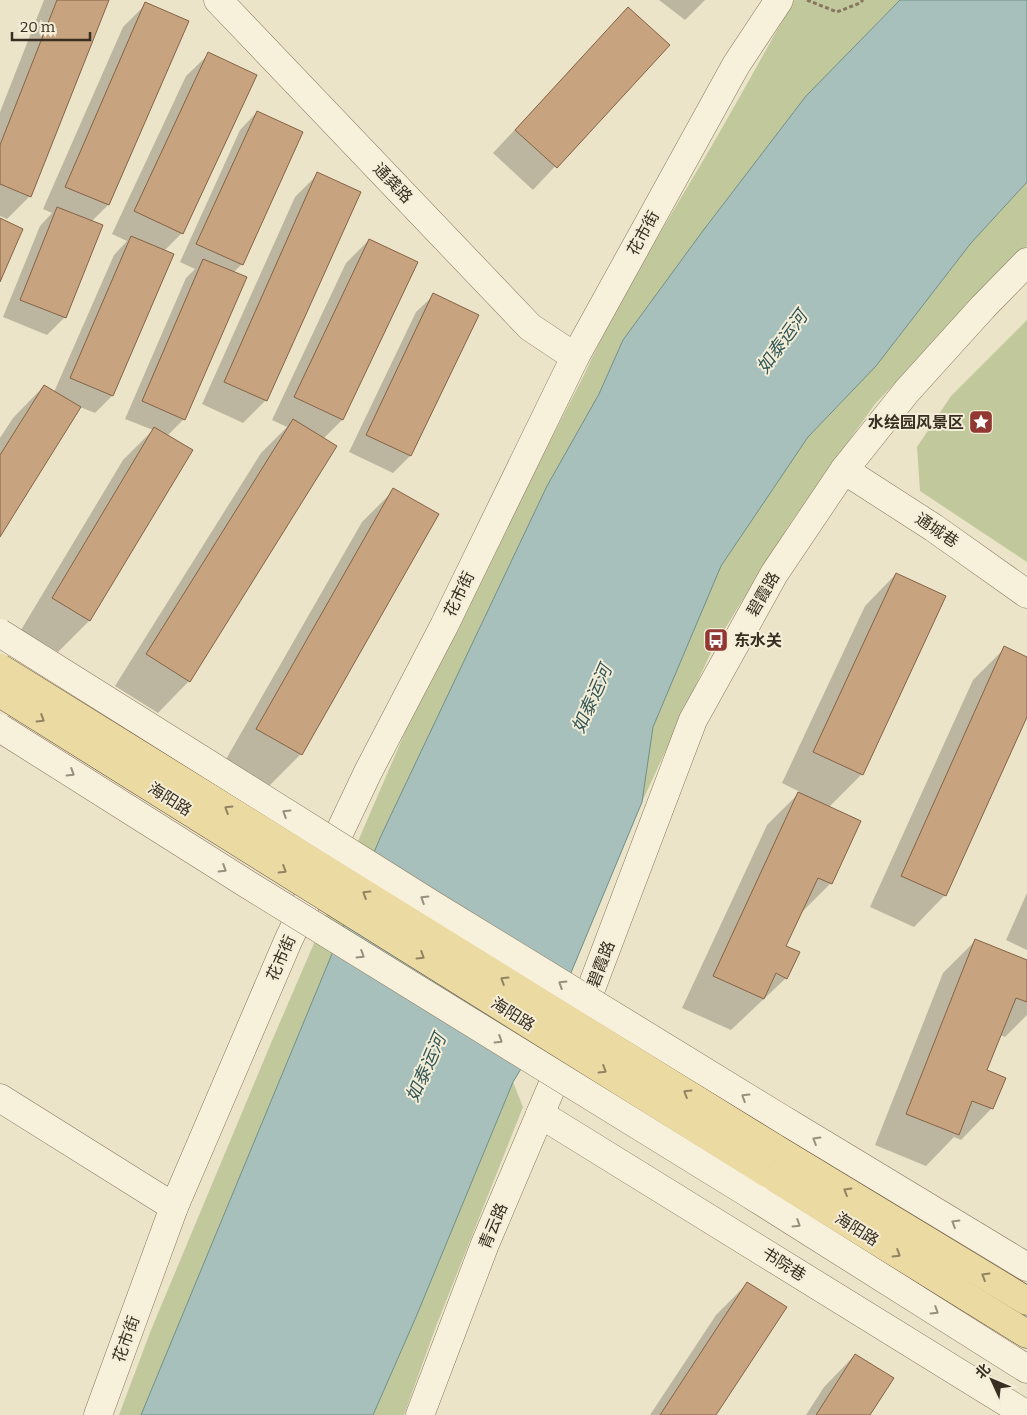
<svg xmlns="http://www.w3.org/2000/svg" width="1027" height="1415" font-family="Bitter,'Noto Sans SC',serif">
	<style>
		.green { fill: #c1c99c }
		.water { fill: #a8c0bb; stroke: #6f8e89 }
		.shadow { fill: #0003 }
		.building { fill: #c7a380; stroke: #846345 }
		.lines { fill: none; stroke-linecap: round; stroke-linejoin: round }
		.minor-casing { stroke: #87765e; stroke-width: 29 }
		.tertiary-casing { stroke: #87765e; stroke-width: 29 }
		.primary-casing { stroke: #554532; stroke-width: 29 }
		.path { stroke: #87765e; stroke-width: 3; stroke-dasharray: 4 2.5; stroke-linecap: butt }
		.minor { stroke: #f7f0db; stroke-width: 28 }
		.tertiary { stroke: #f7f0db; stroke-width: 28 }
		.primary { stroke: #ecdaa3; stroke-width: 28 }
		.minor-bridge-casing { stroke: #87765e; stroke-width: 29; stroke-linecap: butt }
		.primary-bridge-casing { stroke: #554532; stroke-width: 29; stroke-linecap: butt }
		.minor-bridge { stroke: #f7f0db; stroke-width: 28 }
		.primary-bridge { stroke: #ecdaa3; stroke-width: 28 }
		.oneway { stroke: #928462 }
		.oneway2 { stroke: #988f7e }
		.labels { text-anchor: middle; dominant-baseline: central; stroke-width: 4; stroke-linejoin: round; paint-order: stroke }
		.street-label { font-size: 16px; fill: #382e21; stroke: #f4edd7 }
		.poi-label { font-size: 16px; font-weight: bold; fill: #382e21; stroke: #f4edd7; text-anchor: end }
		.water-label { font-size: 18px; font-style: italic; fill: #315657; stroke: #f4edd7 }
	</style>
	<rect width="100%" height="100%" fill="#ece4c8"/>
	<g class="green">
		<path d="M794,0H900L806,96L702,232L623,340L599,394L547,486L380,838L141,1415H119L151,1330L271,1043L431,672L584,375C618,300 662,230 704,159C735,106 764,53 794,0Z"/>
		<path d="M1027,182V246L875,404L791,522L713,648L642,802L653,727L721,566L808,437L876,366L971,243Z"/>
		<path d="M1027,320V562L920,491L917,447L951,396Z"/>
		<path d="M513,1082L523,1107L435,1329L404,1415H373L416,1317Z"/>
	</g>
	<path class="water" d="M900,0H1027V182L971,243L876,366L808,437L721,566L653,727L642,802L553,1016L513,1082L416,1317L373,1415H141L380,838L547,486L599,394L623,340L702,232L806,96Z"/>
	<g class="shadow">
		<path d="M44,0H108L30,196L7,219L0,216V112Z"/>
		<path d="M659,0H705L685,20Z"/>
		<path d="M146,4L187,22L108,205L91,222L65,317L47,335L3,317L40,226L52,213L43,209L123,27Z"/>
		<path d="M628,9L668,45L533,190L493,153Z"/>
		<path d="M209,54L182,233L164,251L173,255L112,396L95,413L80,407L0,534V438L13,418L44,386L54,392L114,255L127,241L112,234L186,76Z"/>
		<path d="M257,112L302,132L242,264L233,273L184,419L167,436L89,621L58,652L21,630L123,460L153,430L125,419L186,278L195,269L180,262L240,130Z"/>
		<path d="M318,174L266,400L243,423L202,404L295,197Z"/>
		<path d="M369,240L416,262L342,420L323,439L189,681L158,713L115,686L261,453L287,427L272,420L346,263Z"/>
		<path d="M434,295L410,456L393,473L349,452L416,312Z"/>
		<path d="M394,490L301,754L269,786L225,761L362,522Z"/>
		<path d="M896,574L862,774L829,807L831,883L799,915L784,947L786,978L731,1030L682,1008L767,825L800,792L782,783L865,606Z"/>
		<path d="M1005,648L1027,658V714L945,895L914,927L870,907L973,680Z"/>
		<path d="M1027,893V950L1006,940Z"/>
		<path d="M975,941L1027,961V1015L1005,1037L1000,1035L985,1071L992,1108L961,1140L954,1137L926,1166L875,1145L943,973Z"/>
		<path d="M748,1283L715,1415H650L716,1315Z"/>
		<path d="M855,1355L869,1415H806L824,1387Z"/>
	</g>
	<g class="building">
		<path d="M57,0H109L31,197L0,184V145Z"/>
		<path d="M145,2L189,21L109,205L65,187Z"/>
		<path d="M628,7L670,45L557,168L515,130Z"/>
		<path d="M208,52L257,75L183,234L134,211Z"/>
		<path d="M257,111L303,132L243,265L196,244Z"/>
		<path d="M317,172L361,192L267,401L224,382Z"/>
		<path d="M57,207L103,225L66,318L20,300Z"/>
		<path d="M0,218L23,229L0,282Z"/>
		<path d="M131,236L174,254L113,396L70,378Z"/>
		<path d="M369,239L418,262L343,420L294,397Z"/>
		<path d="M203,259L247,277L185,420L142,401Z"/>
		<path d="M433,293L479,315L411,456L366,435Z"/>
		<path d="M44,385L81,407L0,537V455Z"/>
		<path d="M293,419L337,446L190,682L146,654Z"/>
		<path d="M154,427L193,450L90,621L52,598Z"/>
		<path d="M393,488L439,514L302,755L256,729Z"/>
		<path d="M896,573L946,596L863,775L813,752Z"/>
		<path d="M1004,646L1027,657V717L946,896L901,876Z"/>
		<path d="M798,792L861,821L832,884L818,878L786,946L800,952L787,979L776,973L764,999L713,976Z"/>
		<path d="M975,939L1027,960V1002L1016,998L987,1070L1006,1078L993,1109L972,1101L959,1135L906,1114Z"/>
		<path d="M747,1282L787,1307L716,1415H660Z"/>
		<path d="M855,1354L894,1378L870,1415H816Z"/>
	</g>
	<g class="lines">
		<defs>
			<g id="minor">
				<path d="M218,0L530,327L575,357"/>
				<path d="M844,470L934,528L1027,594"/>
				<path d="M0,1098L174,1207"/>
				<path d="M540,1114L1027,1415"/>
				<path d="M787,1122L1027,1267"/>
				<path d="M756,1198L1027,1369"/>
				<path d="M98,1415L174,1207L288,941L368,772L444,626L575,357L736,65L779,0"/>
			</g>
			<path id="tertiary" d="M420,1415L485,1244L572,1039L693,720L774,574L844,470L907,391L983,307L1027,262"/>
			<g id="primary">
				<path d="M773,1147L1027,1301"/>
				<path d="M767,1173L1027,1334"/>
			</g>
		</defs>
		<use href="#minor" class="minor-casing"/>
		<use href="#tertiary" class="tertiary-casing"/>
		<use href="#primary" class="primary-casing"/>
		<path class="path" d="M807,0L837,12L860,3L863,0"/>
		<use href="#minor" class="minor"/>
		<use href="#tertiary" class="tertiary"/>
		<use href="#primary" class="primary"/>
		<defs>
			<g id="minor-bridge">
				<path d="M0,633L433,905L787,1122"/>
				<path d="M0,728L247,884L756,1198"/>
			</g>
			<g id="primary-bridge">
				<path d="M0,668L773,1147"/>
				<path d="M0,693L767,1173"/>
			</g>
		</defs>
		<use href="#minor-bridge" class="minor-bridge-casing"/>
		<use href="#primary-bridge" class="primary-bridge-casing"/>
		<use href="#minor-bridge" class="minor-bridge"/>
		<use href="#primary-bridge" class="primary-bridge"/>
	</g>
	<defs><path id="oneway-chevron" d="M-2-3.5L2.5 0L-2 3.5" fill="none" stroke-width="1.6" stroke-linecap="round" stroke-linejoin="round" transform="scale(1.25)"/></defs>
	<g class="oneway">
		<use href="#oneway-chevron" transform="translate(41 719) rotate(32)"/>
		<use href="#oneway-chevron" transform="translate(228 809) rotate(-148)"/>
		<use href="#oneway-chevron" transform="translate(283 870) rotate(32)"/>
		<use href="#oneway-chevron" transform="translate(366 894) rotate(-148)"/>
		<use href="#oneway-chevron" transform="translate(421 956) rotate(32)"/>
		<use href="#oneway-chevron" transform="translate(504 980) rotate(-148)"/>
		<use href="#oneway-chevron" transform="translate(603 1070) rotate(32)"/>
		<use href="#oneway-chevron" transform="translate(687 1093) rotate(-148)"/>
		<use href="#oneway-chevron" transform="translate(847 1191) rotate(-149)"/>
		<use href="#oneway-chevron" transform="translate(897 1254) rotate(32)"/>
		<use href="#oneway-chevron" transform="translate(985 1276) rotate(-149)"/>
	</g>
	<g class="oneway2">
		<use href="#oneway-chevron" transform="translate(71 773) rotate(32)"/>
		<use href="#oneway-chevron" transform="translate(286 813) rotate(-148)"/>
		<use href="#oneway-chevron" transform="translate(223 869) rotate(32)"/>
		<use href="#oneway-chevron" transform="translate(424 899) rotate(-148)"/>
		<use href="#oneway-chevron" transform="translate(361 955) rotate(32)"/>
		<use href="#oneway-chevron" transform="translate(562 984) rotate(-148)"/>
		<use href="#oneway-chevron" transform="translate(499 1040) rotate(32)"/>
		<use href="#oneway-chevron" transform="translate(745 1097) rotate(-148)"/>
		<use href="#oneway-chevron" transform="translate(816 1140) rotate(-149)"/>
		<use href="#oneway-chevron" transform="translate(955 1223) rotate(-149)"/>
		<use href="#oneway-chevron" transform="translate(797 1224) rotate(32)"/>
		<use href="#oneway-chevron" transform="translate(935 1311) rotate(32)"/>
	</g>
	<defs>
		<symbol id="sight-square" viewBox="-11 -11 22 22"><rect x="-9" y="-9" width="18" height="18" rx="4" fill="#923832" stroke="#f4edd7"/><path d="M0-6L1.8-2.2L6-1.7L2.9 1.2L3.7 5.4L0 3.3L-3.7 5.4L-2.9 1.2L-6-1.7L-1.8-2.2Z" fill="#fff"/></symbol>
		<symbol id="bus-square" viewBox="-11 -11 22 22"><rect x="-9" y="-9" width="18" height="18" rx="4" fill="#923832" stroke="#f4edd7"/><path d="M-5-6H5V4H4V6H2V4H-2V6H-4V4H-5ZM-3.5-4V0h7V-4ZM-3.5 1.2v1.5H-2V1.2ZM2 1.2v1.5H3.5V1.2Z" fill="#fff"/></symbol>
	</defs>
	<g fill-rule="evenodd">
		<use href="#sight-square" x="967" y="408" width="28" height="28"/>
		<use href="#bus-square" x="702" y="626" width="28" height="28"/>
	</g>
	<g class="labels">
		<g class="street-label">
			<text transform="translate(393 183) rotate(46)">通龚路</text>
			<text transform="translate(643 233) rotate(-61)">花市街</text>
			<text transform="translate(937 530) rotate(34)">通城巷</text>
			<text transform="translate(459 594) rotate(-64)">花市街</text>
			<text transform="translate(763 594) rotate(-60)">碧霞路</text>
			<text transform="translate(170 799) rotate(32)">海阳路</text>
			<text transform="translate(281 958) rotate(-66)">花市街</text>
			<text transform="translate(601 964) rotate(-69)">碧霞路</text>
			<text transform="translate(513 1014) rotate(32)">海阳路</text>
			<text transform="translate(493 1226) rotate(-67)">青云路</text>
			<text transform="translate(857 1229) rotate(32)">海阳路</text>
			<text transform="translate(784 1264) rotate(32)">书院巷</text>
			<text transform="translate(126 1339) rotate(-70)">花市街</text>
		</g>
		<g class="poi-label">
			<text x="964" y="422">水绘园风景区</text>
			<text x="734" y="640" text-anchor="start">东水关</text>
		</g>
		<g class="water-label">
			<text transform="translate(782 342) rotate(-54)">如泰运河</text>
			<text transform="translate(592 699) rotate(-66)">如泰运河</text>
			<text transform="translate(426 1068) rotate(-66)">如泰运河</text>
		</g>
	</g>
	<g transform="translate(992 1380) rotate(314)" stroke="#f4edd7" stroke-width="4" paint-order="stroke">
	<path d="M0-4L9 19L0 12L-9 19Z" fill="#382e21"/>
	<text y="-8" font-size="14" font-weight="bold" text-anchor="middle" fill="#382e21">北</text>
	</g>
	<path d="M12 32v8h78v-8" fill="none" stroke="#382e21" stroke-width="2.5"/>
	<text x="20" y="32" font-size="15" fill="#382e21" stroke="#f4edd7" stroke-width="4" paint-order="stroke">20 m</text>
</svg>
